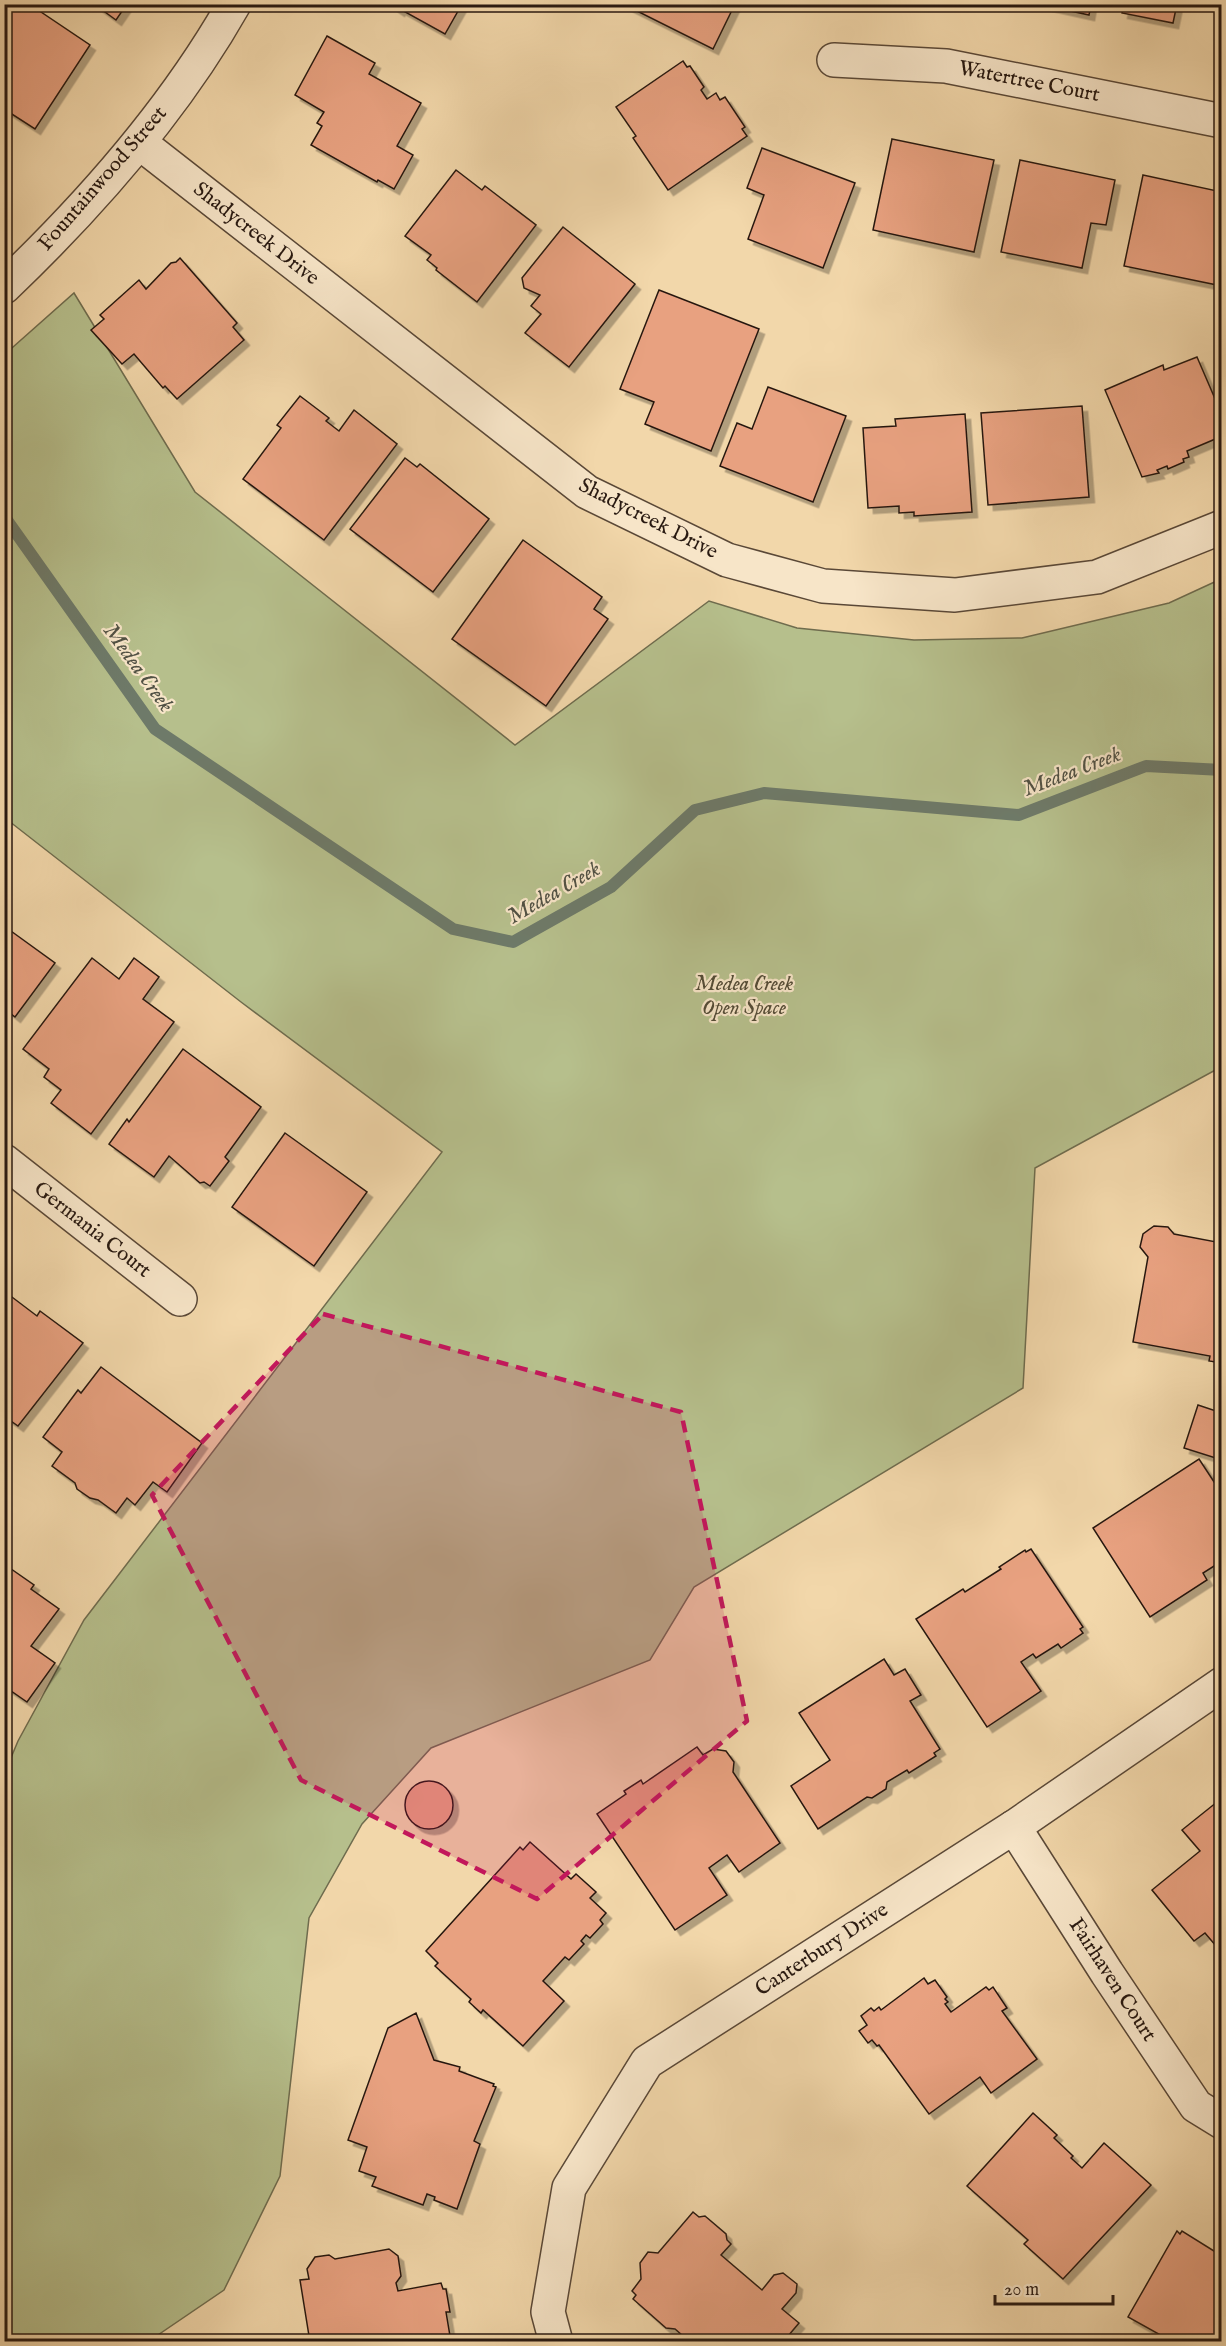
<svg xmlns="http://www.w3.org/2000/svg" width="1226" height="2346" font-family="'IM FELL English',serif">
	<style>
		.green { fill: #b6bf8c; stroke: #6f6c4e; stroke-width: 1.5 }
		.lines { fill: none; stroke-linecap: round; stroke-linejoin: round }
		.stream { stroke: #6e7a69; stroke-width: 12 }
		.building { fill: #e8a180; stroke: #281911; stroke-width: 1.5; filter: url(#shadow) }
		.minor-casing { stroke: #5a4837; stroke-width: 36 }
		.minor { stroke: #f7e5c8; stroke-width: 33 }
		.marked { fill: #c2185b; fill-opacity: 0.2; stroke: #c2185b; stroke-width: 4.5; stroke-dasharray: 12 8; stroke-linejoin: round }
		.labels { text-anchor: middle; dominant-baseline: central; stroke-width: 4.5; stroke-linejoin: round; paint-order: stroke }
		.street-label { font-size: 21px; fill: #281911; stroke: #f7e5c8 }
		.park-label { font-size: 21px; font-style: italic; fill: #534b36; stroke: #f7e5c8 }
		.water-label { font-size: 22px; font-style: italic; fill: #515144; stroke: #f7e5c8 }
	</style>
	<defs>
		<filter id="shadow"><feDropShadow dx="5.5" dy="5.5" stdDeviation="0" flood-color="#0004"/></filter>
	</defs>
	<rect width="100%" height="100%" fill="#f2d7aa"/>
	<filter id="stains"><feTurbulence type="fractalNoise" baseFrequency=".00333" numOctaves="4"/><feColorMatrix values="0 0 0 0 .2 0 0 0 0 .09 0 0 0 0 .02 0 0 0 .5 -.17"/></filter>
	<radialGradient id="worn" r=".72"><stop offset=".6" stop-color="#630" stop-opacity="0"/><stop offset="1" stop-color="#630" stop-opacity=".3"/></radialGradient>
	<path class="green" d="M74,293L195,492L515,745L709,601L797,628L914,640L1022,638L1169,603L1221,579V1067L1035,1168L1023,1388L694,1587L650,1660L431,1748L362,1824L309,1918L280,2176L224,2290L149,2341H5V1772L18,1741L84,1620L442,1152L241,1002L5,818L4,355Z"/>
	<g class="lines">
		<path class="stream" d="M4,516L155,729L453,929L513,942L611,887L695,810L764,793L1019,815L1146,766L1222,770"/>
	</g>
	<g class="building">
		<path d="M8,4H29L90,45L35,129L4,109V9Z"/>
		<path d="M94,4H127L116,20Z"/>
		<path d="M389,4H462L445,34L400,9L399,11Z"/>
		<path d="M623,4H735L713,49Z"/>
		<path d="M1039,4H1091L1089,15Z"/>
		<path d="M1124,4H1177L1173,23L1122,13Z"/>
		<path d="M327,36L375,63L369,74L421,103L397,146L413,155L394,189L378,180L377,182L311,145L322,126L317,123L324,112L295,95Z"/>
		<path d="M683,61L687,67L690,66L704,87L701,90L707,99L716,93L720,100L725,97L745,127L742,129L747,136L668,190L633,138L636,136L616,107Z"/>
		<path d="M892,139L994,160L974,252L873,230Z"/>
		<path d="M762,148L855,183L823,268L748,239L764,195L747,188Z"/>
		<path d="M1020,160L1115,180L1106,225L1091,223L1082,268L1001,252Z"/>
		<path d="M456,170L482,190L485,186L536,225L477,302L436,270L437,268L427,260L431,255L405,236Z"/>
		<path d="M1143,175L1222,192V286L1124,266Z"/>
		<path d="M563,227L635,284L569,367L525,333L541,314L531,306L540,295L524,288L522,278Z"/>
		<path d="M180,258L237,323L233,327L244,340L177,399L165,386L163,388L134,354L122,364L91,330L104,319L100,315L139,280L146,289L171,263L176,262Z"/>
		<path d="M659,290L759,329L711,451L645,424L654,402L620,389Z"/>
		<path d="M1197,357L1222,415V432L1218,433L1220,437L1187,451L1189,457L1183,459L1184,462L1168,469L1167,466L1157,470L1159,473L1142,477L1105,390L1163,365L1164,370Z"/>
		<path d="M768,387L846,416L813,502L720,466L737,423L752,429Z"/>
		<path d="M300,396L329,418L326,421L339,431L354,410L397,444L324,540L243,479L281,428L277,425Z"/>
		<path d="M1082,406L1089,497L988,505L981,413Z"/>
		<path d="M965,414L972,512L914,516V512L899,513V506L868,508L863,428L896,426L895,419Z"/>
		<path d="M405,458L417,467L420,464L489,519L433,592L350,529Z"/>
		<path d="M523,540L602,597L594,609L608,619L546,706L452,639Z"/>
		<path d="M4,926L55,963L15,1017L6,1010L4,1011Z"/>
		<path d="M92,958L119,979L134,958L159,977L143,999L174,1022L91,1134L51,1103L61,1090L44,1077L49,1069L23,1049Z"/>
		<path d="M183,1049L261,1107L225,1157L229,1161L210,1186L204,1182L200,1183L169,1156L154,1177L109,1144L127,1119L129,1122Z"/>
		<path d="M285,1133L367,1192L314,1266L232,1207Z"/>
		<path d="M1154,1226L1168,1227L1174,1234L1222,1243V1363L1209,1361L1210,1356L1133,1342L1148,1257L1140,1247L1143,1234Z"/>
		<path d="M4,1291L37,1316L40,1311L83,1343L18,1426L4,1416Z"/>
		<path d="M101,1367L202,1443L167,1492L153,1482L135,1505L127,1498L116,1513L98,1500L90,1498L77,1489L75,1483L52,1466L62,1452L43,1437L78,1390L81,1393Z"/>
		<path d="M1198,1405L1222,1413V1460L1184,1448Z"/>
		<path d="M1199,1459L1222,1494V1561L1203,1573L1207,1580L1150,1617L1093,1528Z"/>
		<path d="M1031,1549L1083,1627L1080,1629L1083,1633L1061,1648L1058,1644L1036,1658L1033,1654L1021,1662L1041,1691L987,1727L916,1619L963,1589L965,1592L1001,1569L999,1567L1025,1550L1026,1552Z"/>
		<path d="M4,1564L34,1585L31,1589L59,1609L31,1646L55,1663L27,1702L4,1686V1678L9,1672L4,1669Z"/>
		<path d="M884,1659L894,1675L905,1669L921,1695L910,1701L940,1749L934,1753L936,1756L909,1773L907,1770L887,1782L886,1789L872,1798L867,1797L818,1829L791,1786L830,1760L799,1713Z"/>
		<path d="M697,1747L703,1755L713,1749L726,1751L734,1762L733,1772L780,1843L739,1872L727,1855L709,1868L727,1895L675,1930L597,1814L626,1794L624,1791L641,1780L643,1784Z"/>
		<circle cx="429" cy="1805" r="24"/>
		<path d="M1222,1798V1953L1205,1933L1194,1941L1152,1890L1200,1851L1182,1830Z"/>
		<path d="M530,1842L571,1879L576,1874L596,1892L590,1898L606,1913L600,1920L603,1924L590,1938L586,1935L581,1941L584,1944L569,1960L565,1957L543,1981L564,2001L523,2046L483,2010L481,2013L469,2002L471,1999L435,1966L438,1963L426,1951L520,1847L523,1850Z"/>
		<path d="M924,1978L928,1984L935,1980L947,1997L945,1999L948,2002L945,2004L951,2012L986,1987L989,1990L993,1987L1007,2008L1002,2011L1037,2059L991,2093L980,2077L929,2114L879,2045L877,2046L872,2040L868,2043L859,2031L867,2025L861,2016L871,2008L874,2011L879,2007L881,2010Z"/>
		<path d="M416,2013L434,2060L460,2067L459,2071L494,2084L493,2086L496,2087L474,2141L480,2144L457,2209L434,2200L435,2197L427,2194L423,2205L372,2186L376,2177L359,2171L367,2147L348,2140L388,2028Z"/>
		<path d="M1033,2113L1057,2135L1054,2138L1073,2156L1071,2158L1082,2168L1104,2143L1151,2185L1063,2279L1024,2244L1028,2240L967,2186Z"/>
		<path d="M693,2212L699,2217L705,2216L726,2234L727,2240L731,2244L721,2255L762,2290L774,2275L783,2273L797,2284L796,2293L782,2309L799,2323L783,2342H703L699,2336L694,2342H690L675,2329L666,2328L633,2299L636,2295L632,2291L641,2279L640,2263L648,2252L658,2253Z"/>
		<path d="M1177,2231L1180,2234L1182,2231L1222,2256V2342H1164L1166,2338L1128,2317Z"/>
		<path d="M389,2249L398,2256L401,2276L396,2283L398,2291L441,2283L443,2289H446L450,2312H446L451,2342H310L300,2280L309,2279L307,2269L315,2257L329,2255L335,2259Z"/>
	</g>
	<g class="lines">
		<defs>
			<g id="minor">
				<path d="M834,60L946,66L1222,121"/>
				<path d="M140,143L587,492L727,560L823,586L955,595L1097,577L1222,527"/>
				<path d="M4,287C92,203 174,110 234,4"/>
				<path d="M4,1161L180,1299"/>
				<path d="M1014,1827L1107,1973L1196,2106L1222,2122"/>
				<path d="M556,2342L548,2312L569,2188L647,2062L1014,1827L1222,1684"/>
			</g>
		</defs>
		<use href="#minor" class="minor-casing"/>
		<use href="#minor" class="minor"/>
	</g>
	<path class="marked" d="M323,1314L681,1412L747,1721L537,1899L301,1780L152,1495Z"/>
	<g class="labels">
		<g class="street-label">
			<text transform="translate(1029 82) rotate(11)">Watertree Court</text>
			<text transform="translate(103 179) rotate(-49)">Fountainwood Street</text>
			<text transform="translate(256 234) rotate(38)">Shadycreek Drive</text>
			<text transform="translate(648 519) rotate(27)">Shadycreek Drive</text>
			<text transform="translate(92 1230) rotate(38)">Germania Court</text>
			<text transform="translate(822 1950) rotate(-33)">Canterbury Drive</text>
			<text transform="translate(1112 1980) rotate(57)">Fairhaven Court</text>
		</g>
		<g class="park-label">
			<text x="744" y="984">Medea Creek<tspan x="744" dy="24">Open Space</tspan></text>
		</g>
		<g class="water-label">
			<text transform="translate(138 668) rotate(54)">Medea Creek</text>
			<text transform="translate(1072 772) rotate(-21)">Medea Creek</text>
			<text transform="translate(554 893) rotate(-30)">Medea Creek</text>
		</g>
	</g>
	<rect width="1226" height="2346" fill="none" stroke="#f2d7aa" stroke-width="24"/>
	<rect x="6" y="6" width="1214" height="2334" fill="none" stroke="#281911" stroke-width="3"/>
	<rect x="12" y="12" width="1202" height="2322" fill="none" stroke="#281911" stroke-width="1.5"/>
	<path d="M995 2295v9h118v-9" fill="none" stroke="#281911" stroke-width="3"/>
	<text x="1004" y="2295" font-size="18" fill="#281911" stroke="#f7e5c8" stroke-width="4.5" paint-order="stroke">20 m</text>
	<rect width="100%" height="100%" filter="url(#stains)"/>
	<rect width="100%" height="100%" fill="url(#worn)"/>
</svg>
